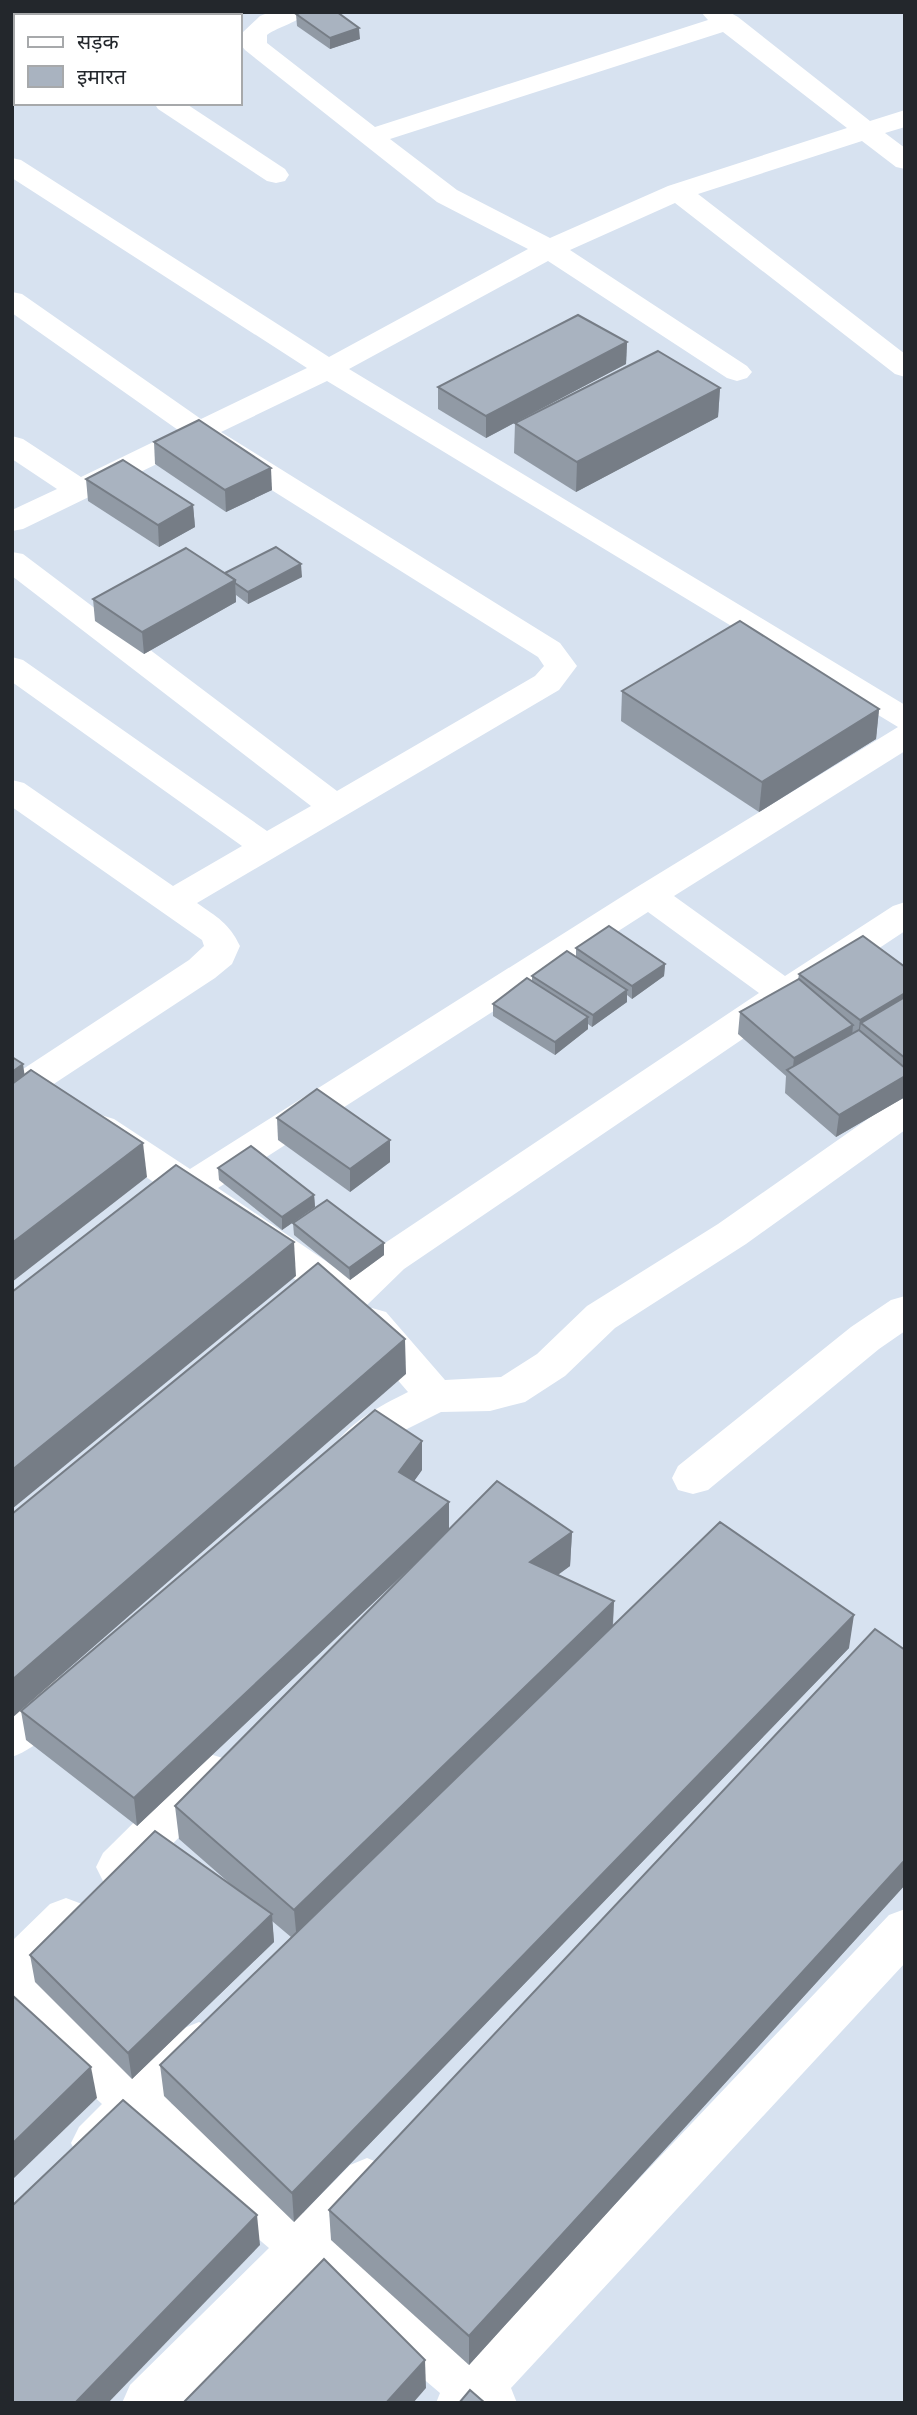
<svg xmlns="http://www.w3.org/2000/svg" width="917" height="2415" font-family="'DM Sans','Noto Sans Devanagari',sans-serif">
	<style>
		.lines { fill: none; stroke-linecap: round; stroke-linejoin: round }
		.minor { fill: #fff; fill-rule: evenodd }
		.wall { fill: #919aa5 }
		.shaded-wall { fill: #767d86 }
		.building { fill: #a9b3c0; stroke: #767d86; stroke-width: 2 }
	</style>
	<rect width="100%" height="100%" fill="#d7e2f0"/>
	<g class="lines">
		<g class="minor">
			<path d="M12,12H38L36,16H16V23H12Z"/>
			<path d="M270,12H307C300,22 279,26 267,35V43L375,127L708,20L701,12H729L738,17L870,121L905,110V127L885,133L905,148V169L896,167L862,141L698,194L905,354V377L895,374L675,203L570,250L747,366L752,372L747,378L737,381L727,378L548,261L349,369L905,705V751L674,896L785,976L893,906L905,902V931L810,994L820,1006L815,1015L802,1018L784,1011L404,1269L364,1308L350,1313L330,1304L314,1311L300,1306L294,1296L302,1284L190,1208C175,1219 165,1226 146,1220L141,1210L146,1200L162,1188L88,1137L82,1128L88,1119L101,1115L114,1119L190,1169L637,887L898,727L327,381L221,432L560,643L577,666L559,690L197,903C217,917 229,923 240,946L232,964L215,978L43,1091L30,1095L17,1091L12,1081L17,1073L189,960L204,946L202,940L12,807V780L24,783L173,886L242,846L12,682V657L23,660L267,831L311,806L12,576V552L23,554L337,791L535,676L544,666L538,657L198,444L23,529L12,531V510L57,489L12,459V436L23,439L81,477L178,430L12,313V292L22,294L201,419L307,368L12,178V158L21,160L329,357L528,249L437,202L245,50L241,45L242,33L260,16ZM723,32L847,128L668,186L550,238L457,190L390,139ZM648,912L759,993L376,1249L348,1276L218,1188Z"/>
			<path d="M154,103H185L285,169L289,175L285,181L276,183L267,181L158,109Z"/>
			<path d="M905,1098V1130L746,1244L615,1328L565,1376L525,1402L490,1411L441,1412L405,1430L366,1464L351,1469L336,1464L330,1453C345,1424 380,1406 408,1392L358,1334L352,1323L358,1312L372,1308L386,1312L445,1380L501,1377L537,1354L587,1306L718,1224L892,1102Z"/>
			<path d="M905,1296V1331L879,1349L708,1490L693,1494L678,1490L672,1478L678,1466L851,1327L891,1300Z"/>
			<path d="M64,1676L80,1681L86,1694C74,1717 37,1748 12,1757V1711L48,1681Z"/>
			<path d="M213,1755L229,1760L235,1774L229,1788L135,1881L119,1887L103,1881L96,1867L103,1853L197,1760Z"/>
			<path d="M66,1898L82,1904L89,1919L82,1934L35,1981L136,2072L182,2029L199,2022L216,2029L223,2044L216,2059L171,2103L303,2213L350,2165L367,2158L384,2165L392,2181L384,2197L341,2244L473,2354L889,1915L905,1909V1963L511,2388L517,2403H436L440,2393L307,2280L185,2403H122L130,2385L269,2248L137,2136L113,2159L96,2166L79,2159L71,2143L79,2127L102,2104L12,2021V1941L50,1904Z"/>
		</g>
	</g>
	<g class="wall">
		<path d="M296,14L360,39L330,49L297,26Z"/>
		<path d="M627,342L626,364L486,438L438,409V387Z"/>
		<path d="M720,388L718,417L576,492L514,453L515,423Z"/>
		<path d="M154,442L272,490L226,512L155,464Z"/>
		<path d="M86,479L193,505L195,527L159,547L88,501Z"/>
		<path d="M225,573L302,577L248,604L236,595V602L144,654L95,621L93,599Z"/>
		<path d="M622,691L879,709L876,739L759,812L621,721Z"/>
		<path d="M576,948L665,964L664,976L632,999L627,995V1002L592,1027L588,1024V1029L555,1055L493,1016V1004L532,982V976L576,957Z"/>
		<path d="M905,967V1097L836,1137L785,1093L786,1076L738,1034L740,1012L798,980L799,974Z"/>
		<path d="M277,1118L390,1162L350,1192L278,1140Z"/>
		<path d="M218,1168L314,1195L315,1207L282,1230L219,1180Z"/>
		<path d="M293,1223L384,1255L350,1280L294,1235Z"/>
		<path d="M422,1470L414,1481L449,1502V1529L572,1532L570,1566L558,1575L614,1601L613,1626L849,1648L294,2222L164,2096L160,2065L291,1937L272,1921L274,1942L132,2079L35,1982L30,1955L235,1888L179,1839L175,1806L423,1556L137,1826L26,1740L21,1711Z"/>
		<path d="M905,1650V1885L469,2365L331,2240L329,2210Z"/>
	</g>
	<g class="shaded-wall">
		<path d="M359,28L360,39L330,49V38Z"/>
		<path d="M627,342L626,364L486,438V416Z"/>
		<path d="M720,388L718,417L576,492L577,462Z"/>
		<path d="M271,468L272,490L226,512L225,490Z"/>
		<path d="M193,505L195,527L159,547L158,525Z"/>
		<path d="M301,564L302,577L248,604V592Z"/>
		<path d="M235,580L236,602L144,654L142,632Z"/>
		<path d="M879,709L876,739L759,812L762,782Z"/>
		<path d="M665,964L664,976L632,999V986Z"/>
		<path d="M627,990V1002L592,1027L593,1015Z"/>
		<path d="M905,993V1014L861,1023L858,1042L857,1043L860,1020Z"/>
		<path d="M588,1017V1029L555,1055V1042Z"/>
		<path d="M853,1025L851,1048L792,1075L794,1058Z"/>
		<path d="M23,1064L28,1099L12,1110V1072Z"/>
		<path d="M905,1076V1097L836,1137L839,1115Z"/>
		<path d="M390,1140V1162L350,1192V1169Z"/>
		<path d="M143,1143L147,1177L12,1282V1243Z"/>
		<path d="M314,1195L315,1207L282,1230V1217Z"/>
		<path d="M294,1242L296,1276L12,1509V1470Z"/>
		<path d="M384,1243V1255L350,1280L349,1268Z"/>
		<path d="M405,1339L406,1374L12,1718V1680Z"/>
		<path d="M422,1441V1470L399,1502V1472Z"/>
		<path d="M449,1502V1531L137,1826L134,1798Z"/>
		<path d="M572,1532L570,1566L529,1595L530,1562Z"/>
		<path d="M614,1601L612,1635L297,1942L294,1910Z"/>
		<path d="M854,1615L849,1648L294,2222L292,2193Z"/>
		<path d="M905,1860V1885L469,2365V2336Z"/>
		<path d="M272,1914L274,1942L132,2079L128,2053Z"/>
		<path d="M91,2067L97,2098L12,2180V2144Z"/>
		<path d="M257,2215L260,2245L108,2403H75Z"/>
		<path d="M425,2360L426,2388L413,2403H386Z"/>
	</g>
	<g class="building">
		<path d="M303,12H337L359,28L330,38L296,14Z"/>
		<path d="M578,315L627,342L486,416L438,387Z"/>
		<path d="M658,351L720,388L577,462L515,423Z"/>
		<path d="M199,420L271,468L225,490L154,442Z"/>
		<path d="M123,460L193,505L158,525L86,479Z"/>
		<path d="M276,547L301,564L248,592L235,583V580L225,573Z"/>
		<path d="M186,548L235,580L142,632L93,599Z"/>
		<path d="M740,621L879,709L762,782L622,691Z"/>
		<path d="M609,926L665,964L632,986L576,948Z"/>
		<path d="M863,936L905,967V993L860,1020L799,974Z"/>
		<path d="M567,951L627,990L593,1015L532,976Z"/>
		<path d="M527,978L588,1017L555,1042L493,1004Z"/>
		<path d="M799,979L853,1025L794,1058L740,1012Z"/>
		<path d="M905,997V1058L861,1023Z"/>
		<path d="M859,1030L905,1068V1076L839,1115L787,1070Z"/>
		<path d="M12,1057L23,1064L12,1072Z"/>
		<path d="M31,1070L143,1143L12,1243V1084Z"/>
		<path d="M317,1089L390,1140L350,1169L277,1118Z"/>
		<path d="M251,1146L314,1195L282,1217L218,1168Z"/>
		<path d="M176,1165L294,1242L12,1470V1292Z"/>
		<path d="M327,1200L384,1243L349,1268L293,1223Z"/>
		<path d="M318,1263L405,1339L12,1680V1514Z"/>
		<path d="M375,1410L422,1441L399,1472L449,1502L134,1798L21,1711Z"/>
		<path d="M497,1481L572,1532L530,1562L614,1601L294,1910L175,1806Z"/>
		<path d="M720,1522L854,1615L292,2193L160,2065Z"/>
		<path d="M875,1629L905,1650V1860L469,2336L329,2210Z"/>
		<path d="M155,1831L272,1914L128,2053L30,1955Z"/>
		<path d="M12,1995L91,2067L12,2144Z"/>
		<path d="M123,2100L257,2215L75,2403H12V2206Z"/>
		<path d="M324,2259L425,2360L386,2403H183Z"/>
		<path d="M470,2390L485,2403H459Z"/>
	</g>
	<rect width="917" height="2415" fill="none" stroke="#23272c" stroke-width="28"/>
	<rect x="14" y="14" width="228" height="91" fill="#ffffff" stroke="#a7a9ab" stroke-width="2"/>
	<rect x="28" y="37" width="35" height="10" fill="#ffffff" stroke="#a7a9ab" stroke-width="2"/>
	<text x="77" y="49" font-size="21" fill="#23272c">सड़क</text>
	<rect x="28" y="66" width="35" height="21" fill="#a9b3c0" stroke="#a7a9ab" stroke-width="2"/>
	<text x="77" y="84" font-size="21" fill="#23272c">इमारत</text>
</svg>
